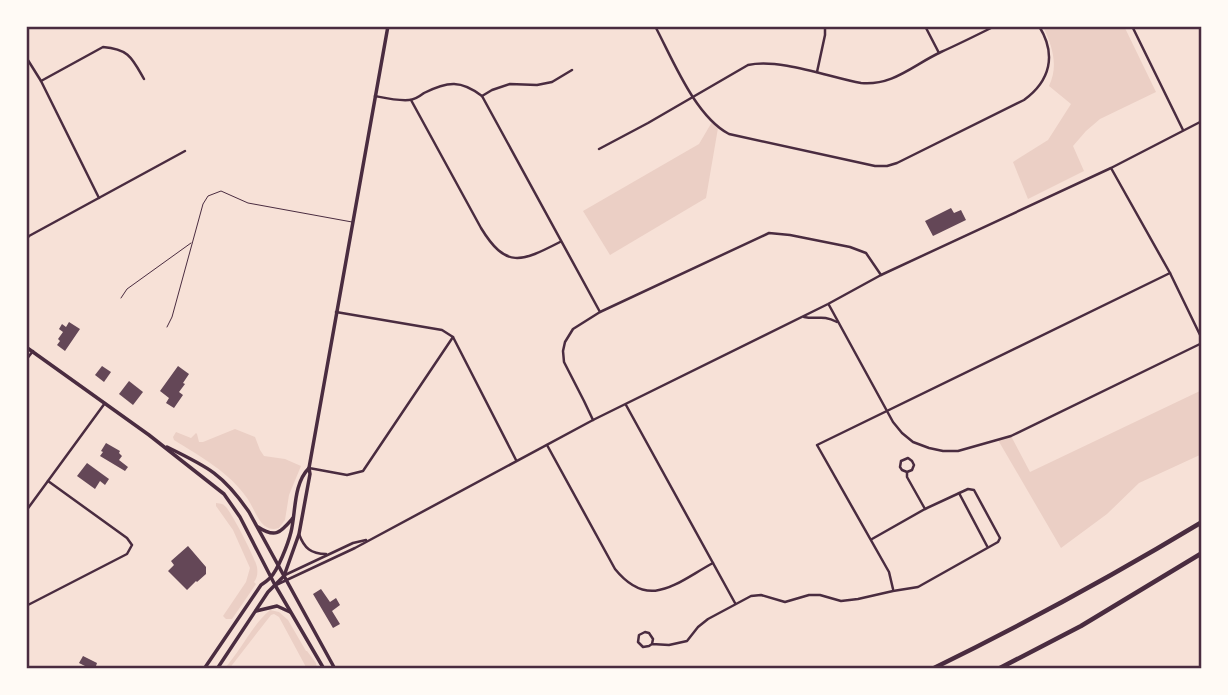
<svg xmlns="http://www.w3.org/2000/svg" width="1228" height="695" font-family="Overpass,sans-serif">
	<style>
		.green { fill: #ebcfc5 }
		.building { fill: #644757 }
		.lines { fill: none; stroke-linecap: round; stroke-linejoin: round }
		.service { stroke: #4a2c40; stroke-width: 1 }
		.minor { stroke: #4a2c40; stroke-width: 2.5 }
		.tertiary { stroke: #4a2c40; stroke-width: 2.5 }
		.secondary { stroke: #4a2c40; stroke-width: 3.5 }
		.primary { stroke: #4a2c40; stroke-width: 3.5 }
		.motorway { stroke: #4a2c40; stroke-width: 4.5 }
		.neatline { fill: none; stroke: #4a2c40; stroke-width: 2.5 }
	</style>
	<rect width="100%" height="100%" fill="#f7e1d7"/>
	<g class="green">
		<path d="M1043,26H1124L1156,92L1100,119L1086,131L1073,146L1084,171L1028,199L1013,162L1048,140L1071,104L1049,86C1059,65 1052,46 1043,26Z"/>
		<path d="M712,122L718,128L706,198L610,255L583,211L699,144Z"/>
		<path d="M1202,390V454L1139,483L1107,514L1061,548L998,440L1011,436L1030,472Z"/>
		<path d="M235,429L255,437L260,450L264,456L285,459L301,466L289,495L285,520L279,528C260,534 256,510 247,498C229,472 201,457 174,440L173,437L176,432L191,438L196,433L197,434L199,442H203Z"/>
		<path d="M216,503C222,504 222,503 226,507C233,515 255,558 257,567C258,574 257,578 254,582L256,584L232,619H226L223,616L246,582L250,568L233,530L216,506Z"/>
		<path d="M270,610L279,612L288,620L306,651H307L316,663L317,669H307L279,617L274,614L271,615L229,669H224C241,651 252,625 270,610Z"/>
	</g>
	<g class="building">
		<path d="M951,208L954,213L961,210L966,220L933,236L925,221Z"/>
		<path d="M69,322L80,329L65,351L57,345L60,341L58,339L63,332L59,329L62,324L66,327Z"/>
		<path d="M102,366L111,372L104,382L95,375Z"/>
		<path d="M178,366L189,374L183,383L185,384L179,392L183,395L174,408L166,403L169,398L160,391Z"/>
		<path d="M129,381L143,392L133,405L119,394Z"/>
		<path d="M106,443L120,451L119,453L122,456L119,460L128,467L125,471L100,456L103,452L101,451Z"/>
		<path d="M87,463L109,479L105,485L100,481L95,489L77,476Z"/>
		<path d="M188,546L206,567V574L197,582L196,581L187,590L168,571L174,565L171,561Z"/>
		<path d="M321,589L330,602L336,598L340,605L332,611L340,624L333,628L313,594Z"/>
		<path d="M83,656L97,663L95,669H91L79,663Z"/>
	</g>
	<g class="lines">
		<g class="service">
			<path d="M121,298L127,289L191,243"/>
			<path d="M167,327L172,317L203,204L208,196L221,191L248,203L352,222"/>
		</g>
		<g class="minor">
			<path d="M655,26C673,60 695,116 729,134L875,166H887L897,163L1024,100C1050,81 1057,55 1039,26"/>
			<path d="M925,26L939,53"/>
			<path d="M1132,26L1183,130"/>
			<path d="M26,57L41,81L99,198"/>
			<path d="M817,72L825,35V26"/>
			<path d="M41,81L103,47C129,49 132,58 144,79"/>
			<path d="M375,96C385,98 398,101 409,100C414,100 420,96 424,93C448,81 461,80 482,96L600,312"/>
			<path d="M482,96L492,90L510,84L537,85L552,82L572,70"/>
			<path d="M411,100L481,228C506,269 521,262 560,242"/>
			<path d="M599,149L648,123L748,65C779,58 829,77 861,83C893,86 913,65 941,52C959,44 977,35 995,26"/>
			<path d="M1111,168L1170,273L1202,339"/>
			<path d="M26,240L29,236L185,151"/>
			<path d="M829,305L893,422L902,433L913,442L929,448L943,451H958L1011,436L1202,343"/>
			<path d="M336,312L442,330L453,337L516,460"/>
			<path d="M804,317C819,320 821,314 837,322"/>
			<path d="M26,360L33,351"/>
			<path d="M626,405L735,603"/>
			<path d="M593,420L584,401L564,362L563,351L565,342L573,329L600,312L769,233L790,235L850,247L866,253L881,275"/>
			<path d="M547,445L615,569C649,611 676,583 713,563"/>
			<path d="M309,468L347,475L363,471L453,337"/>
			<path d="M907,472L912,470L914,465L912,461L908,458L901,461L900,467L902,470L907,472V477L925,509"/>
			<path d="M959,493L987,546"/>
			<path d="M26,511L105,403"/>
			<path d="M893,589L889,572L817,445L1170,273"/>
			<path d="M26,606L127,554L132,545L127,538L48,481"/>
			<path d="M652,644L653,639L649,633L645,632L639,635L638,642L643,647L649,646L652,644L669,645L687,641L698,627L708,619L751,596L761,595L785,602L809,595H820L841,601L858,599L893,591L918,587L998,542L1000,538L974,490L968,489L925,509L872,539"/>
		</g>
		<g class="tertiary">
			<path d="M299,534C304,548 311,554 326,554"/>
			<path d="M285,575L353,543L366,540"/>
			<path d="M276,585L355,548L593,420L828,304L881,275L1111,168L1202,121"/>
		</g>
		<g class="secondary">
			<path d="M204,669L261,585C264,583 267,581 270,578C278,570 288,544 291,532C296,512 293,484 309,468"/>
			<path d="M217,669L268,592L284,576L299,534L310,474L309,468L388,26"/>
		</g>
		<g class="primary">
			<path d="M26,347L149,435L224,494L240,517L275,585L324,669"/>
			<path d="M167,447C208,467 223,474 249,512L335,669"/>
			<path d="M258,527C276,539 281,532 293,518"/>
			<path d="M256,611L277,606L290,612"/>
		</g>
		<g class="motorway">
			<path d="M932,669C1024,624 1114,575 1202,522"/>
			<path d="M998,669L1081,626L1202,553"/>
		</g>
	</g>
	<rect width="1228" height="695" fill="none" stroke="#fffaf5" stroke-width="56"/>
	<rect x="28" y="28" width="1172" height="639" class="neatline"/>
</svg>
